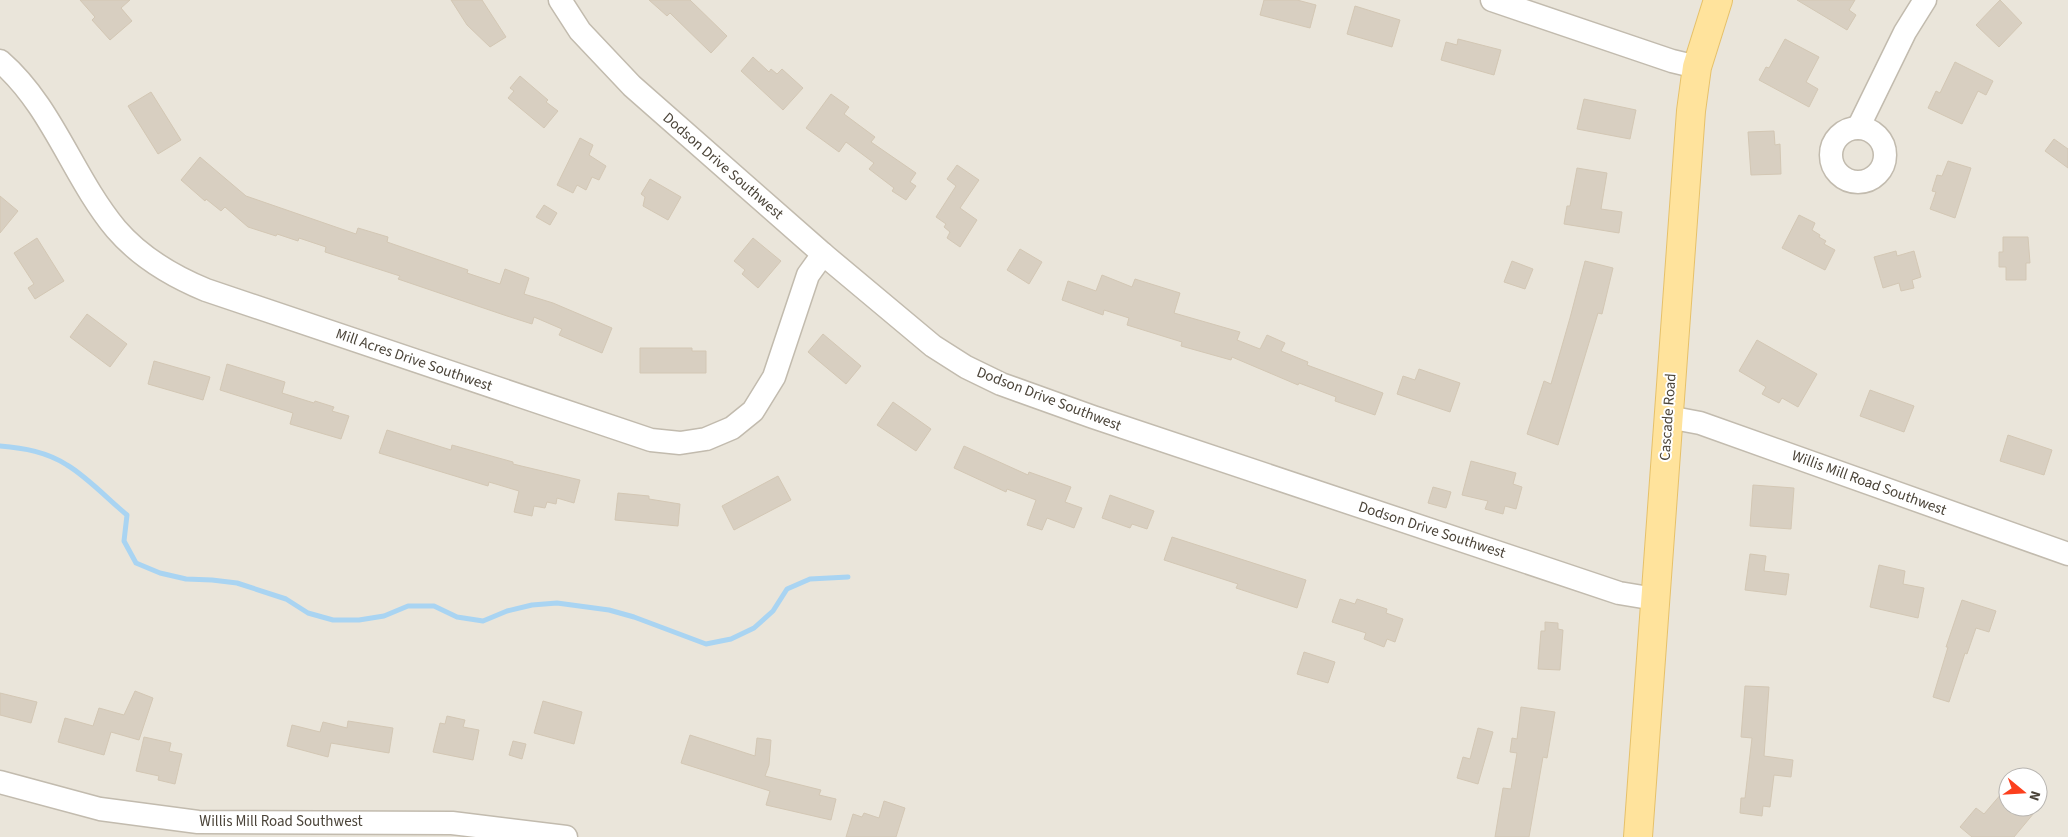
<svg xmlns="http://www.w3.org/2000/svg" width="2068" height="837" font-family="'Source Sans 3',sans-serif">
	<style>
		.residential { fill: #eae5da; fill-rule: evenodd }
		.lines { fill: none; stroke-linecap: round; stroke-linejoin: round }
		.stream { stroke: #a9d4f2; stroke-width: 5 }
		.building { fill: #d8cfc1; stroke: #d3c7b4 }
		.minor-casing { stroke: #c2bbae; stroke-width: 25 }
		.major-casing { stroke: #e6c16a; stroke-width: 30 }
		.minor { stroke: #fff; stroke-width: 22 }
		.major { stroke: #ffe39c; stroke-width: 28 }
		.labels { text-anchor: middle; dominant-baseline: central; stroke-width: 4; stroke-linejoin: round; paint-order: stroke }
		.street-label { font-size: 15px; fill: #4b4439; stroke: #fff }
	</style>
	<rect width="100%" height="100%" fill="#f6f3ec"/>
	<path class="residential" d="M0,0H2068V837H0ZM2008,777H2038V807H2008Z"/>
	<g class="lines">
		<path class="stream" d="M0,446C24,448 47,452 67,465C86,476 110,501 127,515L124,541L136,563L160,573L186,579L212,580L237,583L286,599L308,613L333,620H359L384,616L408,606H434L457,617L483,621L507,611L532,605L557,603L609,610L634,617L706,644L731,639L754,628L773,611L787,589L810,579L848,577"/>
	</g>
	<g class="building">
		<path d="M80,0H130L121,8L132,21L110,40L92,20L95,17Z"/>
		<path d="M451,0H482L506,37L490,47L467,25Z"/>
		<path d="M649,0H690L727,36L711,53L670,13L667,16Z"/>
		<path d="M1264,0H1297L1316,5L1310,28L1260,15Z"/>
		<path d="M1797,0H1855L1849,10L1856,15L1847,30Z"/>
		<path d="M2000,0L2022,23L1999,47L1976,25Z"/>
		<path d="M1355,6L1400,20L1392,47L1347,34Z"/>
		<path d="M1458,39L1501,50L1494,75L1441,60L1446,42L1457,45Z"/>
		<path d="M1785,39L1819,57L1806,82L1818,89L1809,107L1759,80L1766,67L1769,68Z"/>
		<path d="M753,57L769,72L771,69L777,74L782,69L803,88L783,110L741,71Z"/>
		<path d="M1955,62L1993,81L1986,95L1978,91L1962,124L1928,108L1936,91L1940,93Z"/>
		<path d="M520,76L548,100L546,102L558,111L544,128L508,98L514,91L510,88Z"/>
		<path d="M151,92L181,140L158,154L128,106Z"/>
		<path d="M831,94L849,107L844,114L875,137L871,142L916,173L910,182L916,186L906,200L892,191L894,188L869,169L874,163L846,142L839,152L806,128Z"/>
		<path d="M1584,99L1636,110L1630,139L1577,129Z"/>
		<path d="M1774,131L1775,145L1780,144L1781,174L1751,175L1748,132Z"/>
		<path d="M580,138L593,145L589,155L606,166L599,180L592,177L586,190L577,185L573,193L557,185Z"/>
		<path d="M2054,139L2068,149V168L2045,151Z"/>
		<path d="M200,157L246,196L356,234L358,228L388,237L387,242L468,270L467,273L500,284L505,269L529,278L524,294L553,303L612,328L602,353L559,335L562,329L534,317L532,324L507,316L398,279L400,276L325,252L326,247L299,238L298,241L277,234L276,236L248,227L225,207L221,211L206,199L205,201L181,180Z"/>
		<path d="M1948,161L1971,168L1955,218L1930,209L1936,192L1932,191L1937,175L1942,176Z"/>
		<path d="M957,165L979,180L960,208L977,220L960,247L947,238L950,232L944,227L946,224L936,217L956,186L947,179Z"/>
		<path d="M1577,168L1607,173L1601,209L1622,212L1619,233L1564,224L1567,206H1570Z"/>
		<path d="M650,179L681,197L668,220L643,206L645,197L641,194Z"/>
		<path d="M0,196L18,211L0,233Z"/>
		<path d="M544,205L557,213L550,225L536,217Z"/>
		<path d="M1799,215L1815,223L1812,230L1820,235L1819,237L1826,241L1824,244L1835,250L1825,270L1782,248Z"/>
		<path d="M2003,237H2028L2030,263H2026V280H2006V267H1999V252H2003Z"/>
		<path d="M37,238L64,281L35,299L28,288L34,284L14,253Z"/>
		<path d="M753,238L781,261L758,288L742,274L745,270L734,261Z"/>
		<path d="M1020,249L1042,262L1029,284L1007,270Z"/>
		<path d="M1896,251L1897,256L1914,251L1921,277L1912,280L1914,288L1901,291L1899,283L1883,288L1874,257Z"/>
		<path d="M1512,261L1533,269L1525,289L1504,282Z"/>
		<path d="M1585,261L1613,268L1602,314L1598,313L1558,445L1527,434L1544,381L1551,384L1570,318Z"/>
		<path d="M1102,275L1132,287L1135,279L1180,293L1174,313L1240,332L1237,340L1260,349L1267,335L1285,343L1281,351L1308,362L1307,365L1383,393L1375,415L1335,401L1336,397L1299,383L1298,385L1232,357L1231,360L1181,346L1182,342L1127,325L1129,318L1104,310L1103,315L1062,300L1068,281L1096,291Z"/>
		<path d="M87,314L127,344L110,367L70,337Z"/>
		<path d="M823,334L861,366L846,384L808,352Z"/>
		<path d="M1757,340L1817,374L1798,407L1782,398L1779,403L1762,394L1766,387L1739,371Z"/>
		<path d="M640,348H692V351H706V373H640Z"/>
		<path d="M154,361L210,377L203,400L148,384Z"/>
		<path d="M227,364L285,382L282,393L314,403L315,401L334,407L332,411L349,416L341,439L290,424L293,413L220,390Z"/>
		<path d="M1419,369L1460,383L1450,412L1397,394L1403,376L1415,380Z"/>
		<path d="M1870,390L1914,406L1904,432L1860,416Z"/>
		<path d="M893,402L931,429L916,451L877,425Z"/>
		<path d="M387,430L451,450L452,445L513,462V464L580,480L574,503L557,498L556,504L547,502L545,508L534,506L532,516L514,512L519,491L489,482L488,486L379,453Z"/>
		<path d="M2008,435L2052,450L2044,475L2000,461Z"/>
		<path d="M964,446L1028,475L1029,472L1071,487L1065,502L1082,508L1074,528L1047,518L1042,530L1027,525L1036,500L1007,489L1006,492L954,468Z"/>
		<path d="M1471,461L1516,473L1513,484L1522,487L1516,509L1505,506L1503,514L1485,509L1488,501L1462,495Z"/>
		<path d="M778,476L791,500L734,530L722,506Z"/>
		<path d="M1753,485L1794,488L1791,529L1750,526Z"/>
		<path d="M1433,487L1451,492L1446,508L1428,503Z"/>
		<path d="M618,493L649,496V499L680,504L678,526L615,520Z"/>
		<path d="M1110,495L1154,511L1147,529L1132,524L1130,528L1102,518Z"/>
		<path d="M1172,537L1306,580L1297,608L1236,588L1238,584L1164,560Z"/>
		<path d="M1750,554L1766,556L1764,571L1789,574L1786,595L1745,590Z"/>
		<path d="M1879,565L1905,571L1903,584L1924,588L1918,618L1870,607Z"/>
		<path d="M1340,599L1355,604L1357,599L1387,609L1386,613L1403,619L1395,642L1387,639L1384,647L1364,639L1366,633L1332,622Z"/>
		<path d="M1962,600L1996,611L1989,632L1976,628L1967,654L1965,653L1949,702L1933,697L1948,647H1946Z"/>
		<path d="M1545,622L1558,623V629L1563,630L1560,670L1538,669L1541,631H1545Z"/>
		<path d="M1304,652L1335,662L1328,683L1297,674Z"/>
		<path d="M1745,686L1769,687L1764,756L1793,760L1791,777L1774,775L1770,807L1763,806L1762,816L1740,813L1741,798H1745L1752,738L1741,737Z"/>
		<path d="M135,691L153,698L139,740L111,732L104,755L58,742L65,718L93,726L99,708L124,715Z"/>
		<path d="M0,693L37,702L31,723L0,715Z"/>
		<path d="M543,701L582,712L574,744L534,733Z"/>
		<path d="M1521,707L1555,712L1547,758L1543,757L1529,837H1495L1503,788L1511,789L1517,753L1510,752L1512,738L1517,739Z"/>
		<path d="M447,716L465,720L463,727L479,730L473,760L433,752L440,723L445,724Z"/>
		<path d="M348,721L393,728L389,753L331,743L328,757L287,746L292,725L320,732L323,722L347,728Z"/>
		<path d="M1478,728L1493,732L1478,784L1457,778L1463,757L1470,759Z"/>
		<path d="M690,735L755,756L757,738L771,740L769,765L765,776L821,790L819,795L836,799L831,820L766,805L770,791L681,763Z"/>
		<path d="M144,737L171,743L169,751L182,754L175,784L158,780L159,776L136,771Z"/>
		<path d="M513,741L526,744L522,759L509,755Z"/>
		<path d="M2008,786V807H2039L2014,837H1972L1960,827L1976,808L1984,814Z"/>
		<path d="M884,801L905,808L896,837H846L853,814L862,817L864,813L879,818Z"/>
	</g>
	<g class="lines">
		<defs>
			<g id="minor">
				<path d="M560,0L580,31L632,86L823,254L933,346L966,367L1001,384L1093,417L1619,593L1655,599"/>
				<path d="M1492,0L1672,61L1697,67"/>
				<path d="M0,61C53,107 72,176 116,229C140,257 172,276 206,290L651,440L680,443L706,439L732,428L753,411L774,377L808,275L823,254"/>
				<path d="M1858,128L1905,32L1925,0"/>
				<circle cx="1858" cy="155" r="27"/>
				<path d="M1668,417L1700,423L2068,554"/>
				<path d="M0,782L100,809L198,822L452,823L566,837"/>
			</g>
			<path id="major" d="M1638,837L1691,111L1697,67L1718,0"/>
		</defs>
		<use href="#minor" class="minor-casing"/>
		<use href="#major" class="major-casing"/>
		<use href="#minor" class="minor"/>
		<use href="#major" class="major"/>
	</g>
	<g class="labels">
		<g class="street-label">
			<text transform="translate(723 166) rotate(41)">Dodson Drive Southwest</text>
			<text transform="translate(414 360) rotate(19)">Mill Acres Drive Southwest</text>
			<text transform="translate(1049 399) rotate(21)">Dodson Drive Southwest</text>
			<text transform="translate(1668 417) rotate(-86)">Cascade Road</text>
			<text transform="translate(1869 483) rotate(20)">Willis Mill Road Southwest</text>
			<text transform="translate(1432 530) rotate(18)">Dodson Drive Southwest</text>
			<text x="281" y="821">Willis Mill Road Southwest</text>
		</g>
	</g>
	<g transform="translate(2023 792) rotate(108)"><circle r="24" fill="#ffffff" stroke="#b7b4b0"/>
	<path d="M0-4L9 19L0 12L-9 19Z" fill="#fc3f1d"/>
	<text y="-8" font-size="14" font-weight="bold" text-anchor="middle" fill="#4b4439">N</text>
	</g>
</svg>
